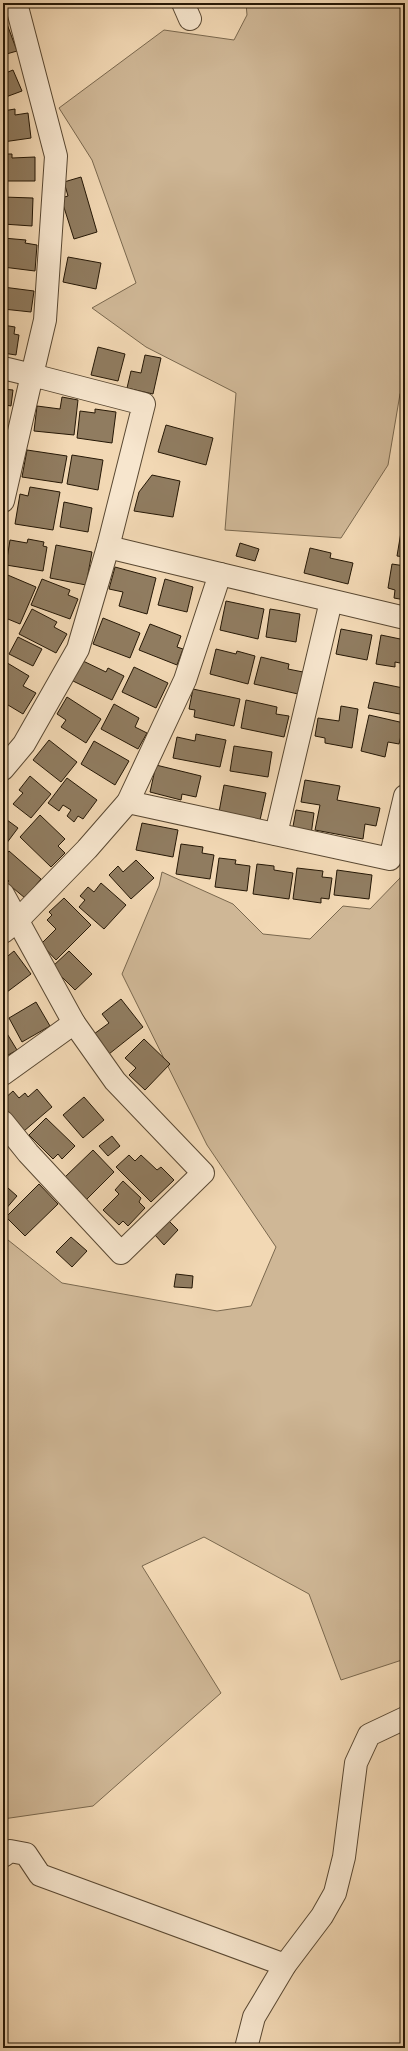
<svg xmlns="http://www.w3.org/2000/svg" width="408" height="2051" font-family="'Old Standard TT',serif">
	<style>
		.green { fill: #cfb796; stroke: #7a684e }
		.building { fill: #907c60; stroke: #261806 }
		.lines { fill: none; stroke-linecap: round; stroke-linejoin: round }
		.minor-casing { stroke: #594832; stroke-width: 24 }
		.minor { stroke: #f7e6ce; stroke-width: 22 }
	</style>
	<rect width="100%" height="100%" fill="#f2d8b4"/>
	<filter id="stains"><feTurbulence type="fractalNoise" baseFrequency=".005" numOctaves="4"/><feColorMatrix values="0 0 0 0 .2 0 0 0 0 .09 0 0 0 0 .02 0 0 0 .5 -.17"/></filter>
	<radialGradient id="worn" r=".72"><stop offset=".6" stop-color="#630" stop-opacity="0"/><stop offset="1" stop-color="#630" stop-opacity=".3"/></radialGradient>
	<g class="green">
		<path d="M246,3H405V385L400,394L388,465L341,538L225,530L236,393L146,347L92,308L136,283L92,160L59,108L164,30L234,40L247,15Z"/>
		<path d="M405,869V1659L341,1680L309,1594L204,1537L142,1566L221,1693L93,1806L3,1819V1236L62,1283L217,1311L251,1306L276,1247L207,1145L122,974L159,886L162,872L233,904L263,934L310,939L343,906L370,909L400,878Z"/>
	</g>
	<g class="building">
		<path d="M7,24L17,51L3,55V26Z"/>
		<path d="M13,70L22,91L3,98V74Z"/>
		<path d="M15,109V115L28,113L31,138L3,142V111Z"/>
		<path d="M3,154H12V158L35,157V181H3Z"/>
		<path d="M81,177L97,232L74,239L61,198L68,196L64,182Z"/>
		<path d="M3,197L33,198L32,226L3,224Z"/>
		<path d="M3,238L26,240L25,243L37,245L35,271L3,267Z"/>
		<path d="M68,257L101,263L96,289L63,282Z"/>
		<path d="M3,287L34,291L31,312L3,309Z"/>
		<path d="M3,325L15,327L14,334L19,335L16,355L3,353Z"/>
		<path d="M98,347L125,354L118,381L91,375Z"/>
		<path d="M145,355L161,358L153,394L127,388L131,371L141,373Z"/>
		<path d="M3,389L13,390L11,406L6,405L5,418H3Z"/>
		<path d="M62,397L78,400L74,435L34,431L37,406L60,409Z"/>
		<path d="M403,398H405V425H401Z"/>
		<path d="M95,409L116,412L112,443L77,438L80,411L95,413Z"/>
		<path d="M166,425L213,438L206,465L158,452Z"/>
		<path d="M27,450L67,456L62,483L22,477Z"/>
		<path d="M72,455L103,460L98,490L67,484Z"/>
		<path d="M152,475L180,481L173,517L134,511L139,492Z"/>
		<path d="M30,487L60,492L53,530L15,524L20,494L28,496Z"/>
		<path d="M64,502L92,508L88,532L60,527Z"/>
		<path d="M402,526H405V557L397,556Z"/>
		<path d="M28,539L44,542L43,546L47,547L43,571L6,565L10,540L27,543Z"/>
		<path d="M240,543L259,549L255,561L236,556Z"/>
		<path d="M56,545L92,552L86,585L50,578Z"/>
		<path d="M310,548L331,553L330,558L353,563L348,584L304,573Z"/>
		<path d="M392,564L405,566V600L394,598L395,590L388,588Z"/>
		<path d="M115,567L156,578L147,614L119,606L123,592L109,589Z"/>
		<path d="M3,573L36,587L20,624L3,617Z"/>
		<path d="M42,579L70,590L68,595L78,599L70,619L31,605Z"/>
		<path d="M165,579L193,587L187,612L158,605Z"/>
		<path d="M226,601L264,609L258,639L220,630Z"/>
		<path d="M32,609L57,622L54,627L67,634L56,653L19,634Z"/>
		<path d="M270,609L300,614L296,642L266,637Z"/>
		<path d="M103,618L140,633L130,658L93,644Z"/>
		<path d="M150,624L181,636L177,647L183,649L177,665L139,650Z"/>
		<path d="M341,629L372,635L367,660L336,654Z"/>
		<path d="M381,635L405,640V664L395,662V667L376,664Z"/>
		<path d="M18,637L42,649L33,666L9,654Z"/>
		<path d="M216,649L236,654L237,651L255,656L248,684L210,674Z"/>
		<path d="M261,657L289,664L288,669L303,672L298,694L254,684Z"/>
		<path d="M81,660L106,672L108,668L124,676L112,700L71,680Z"/>
		<path d="M4,661L29,676L23,686L36,693L23,714L3,702Z"/>
		<path d="M134,667L168,683L156,708L122,692Z"/>
		<path d="M374,682L403,688L405,715L368,708Z"/>
		<path d="M193,689L240,699L234,726L194,717L195,710L189,709Z"/>
		<path d="M67,697L101,719L86,743L61,727L66,720L57,714Z"/>
		<path d="M246,700L277,707L276,714L289,716L284,737L241,728Z"/>
		<path d="M114,704L139,718L135,727L147,733L138,749L101,729Z"/>
		<path d="M341,706L358,709L352,748L325,743V738L315,736L318,718L339,721Z"/>
		<path d="M369,715L404,723L399,744L388,742L385,757L361,751Z"/>
		<path d="M196,734L226,740L220,767L173,758L177,737L195,741Z"/>
		<path d="M49,740L77,762L61,782L33,760Z"/>
		<path d="M94,741L129,761L115,785L81,764Z"/>
		<path d="M234,746L272,752L268,777L230,771Z"/>
		<path d="M156,765L201,776L196,797L182,794L181,800L150,792Z"/>
		<path d="M30,776L51,794L31,818L13,804L23,793L19,790Z"/>
		<path d="M67,778L97,800L83,819L78,816L74,822L67,816L71,810L63,805L59,811L48,803Z"/>
		<path d="M305,780L340,786L337,800L380,808L376,826L365,824L363,839L315,830L320,805L301,802Z"/>
		<path d="M224,785L266,793L260,820L219,812Z"/>
		<path d="M296,810L314,813L311,835L292,832Z"/>
		<path d="M40,815L65,839L58,846L65,853L51,867L20,837Z"/>
		<path d="M3,817L18,828L3,848Z"/>
		<path d="M142,823L178,830L173,857L136,850Z"/>
		<path d="M181,844L203,847L202,853L214,855L210,879L176,874Z"/>
		<path d="M9,851L41,879L25,898L7,883L9,881L3,875L5,873L3,871V858Z"/>
		<path d="M219,858L236,860L235,864L250,866L247,891L215,887Z"/>
		<path d="M136,860L154,878L131,899L109,875L118,866L123,872Z"/>
		<path d="M257,864L274,866V870L293,873L289,899L253,894Z"/>
		<path d="M297,868L323,871L322,877L332,878L329,899L321,898V903L293,899Z"/>
		<path d="M337,870L372,875L369,899L334,895Z"/>
		<path d="M101,883L126,905L104,929L79,907L85,900L80,896L88,887L94,892Z"/>
		<path d="M64,898L91,925L56,960L41,944L56,929L47,920L52,915L49,912Z"/>
		<path d="M14,951L31,974L3,995V960Z"/>
		<path d="M69,951L92,974L75,990L52,967Z"/>
		<path d="M121,999L143,1027L109,1054L94,1034L109,1023L102,1014Z"/>
		<path d="M36,1002L50,1026L22,1042L9,1018Z"/>
		<path d="M3,1027L17,1050L3,1058Z"/>
		<path d="M144,1039L170,1064L145,1090L129,1075L136,1068L125,1058Z"/>
		<path d="M37,1089L52,1107L24,1131L3,1107V1100L13,1091L19,1098L25,1093L28,1097Z"/>
		<path d="M84,1097L104,1120L83,1138L63,1115Z"/>
		<path d="M46,1118L75,1146L62,1159L58,1154L53,1159L29,1135Z"/>
		<path d="M112,1136L120,1146L108,1156L99,1146Z"/>
		<path d="M93,1150L114,1172L86,1200L64,1178Z"/>
		<path d="M129,1155L135,1161L141,1155L157,1170L161,1167L174,1180L151,1202L116,1167Z"/>
		<path d="M123,1181L141,1198L139,1202L145,1208L128,1226L123,1221L119,1225L103,1210L119,1194L115,1190Z"/>
		<path d="M39,1184L58,1204L25,1236L6,1217Z"/>
		<path d="M8,1188L17,1196L4,1211L3,1195Z"/>
		<path d="M169,1221L178,1230L164,1245L155,1235Z"/>
		<path d="M71,1237L87,1251L72,1267L56,1252Z"/>
		<path d="M176,1274L193,1276L192,1288L174,1287Z"/>
	</g>
	<g class="lines">
		<defs>
			<g id="minor">
				<path d="M183,3L190,19"/>
				<path d="M3,368L32,375L45,320L56,156L16,3"/>
				<path d="M3,501L32,375L144,404L108,547"/>
				<path d="M220,574L405,618"/>
				<path d="M3,769L24,744L78,649L108,547L220,574L185,680L128,802L87,849L17,921L3,932"/>
				<path d="M128,802L390,859L405,796"/>
				<path d="M276,834L331,601"/>
				<path d="M3,894L74,1023"/>
				<path d="M3,1074L74,1023L115,1081L203,1173L121,1253L28,1153L3,1122"/>
				<path d="M3,1856L10,1851L26,1854L40,1875L285,1965"/>
				<path d="M246,2048L254,2017L285,1965L322,1916L335,1893L344,1857L356,1763L369,1735L405,1718"/>
			</g>
		</defs>
		<use href="#minor" class="minor-casing"/>
		<use href="#minor" class="minor"/>
	</g>
	<rect width="408" height="2051" fill="none" stroke="#f2d8b4" stroke-width="16"/>
	<rect x="4" y="4" width="400" height="2043" fill="none" stroke="#261806" stroke-width="2"/>
	<rect x="8" y="8" width="392" height="2035" fill="none" stroke="#261806"/>
	<rect width="100%" height="100%" filter="url(#stains)"/>
	<rect width="100%" height="100%" fill="url(#worn)"/>
</svg>
